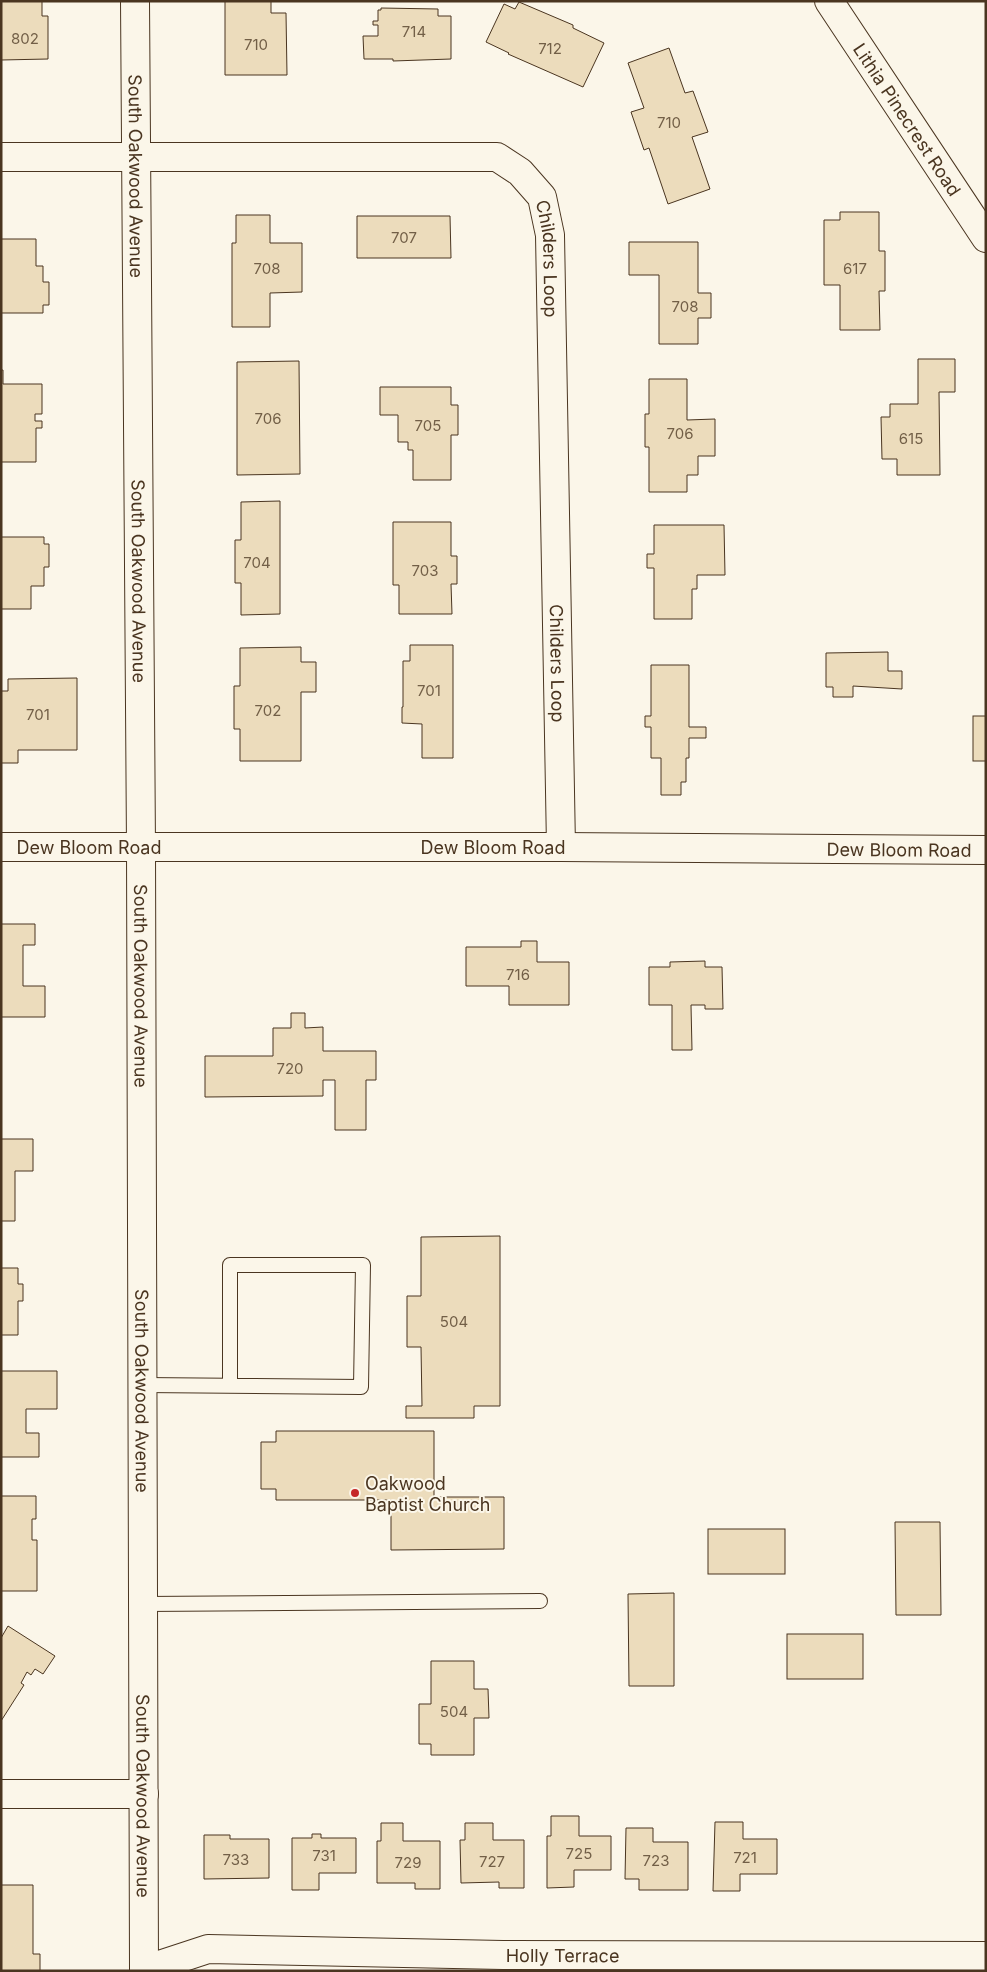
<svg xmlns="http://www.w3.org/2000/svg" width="987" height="1972" font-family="Inter,sans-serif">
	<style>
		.building { fill: #ecdcbc; stroke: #4a3520 }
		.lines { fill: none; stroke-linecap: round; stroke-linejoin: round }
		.lane-casing { stroke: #4a3520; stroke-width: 16 }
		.street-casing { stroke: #4a3520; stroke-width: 30 }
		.secondary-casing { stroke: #4a3520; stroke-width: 30 }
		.lane { stroke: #fbf6e9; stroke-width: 14 }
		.street { stroke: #fbf6e9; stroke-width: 28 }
		.secondary { stroke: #fbf6e9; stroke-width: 28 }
		.poi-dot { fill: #c62828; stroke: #fbf6e9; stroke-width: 2 }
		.labels { text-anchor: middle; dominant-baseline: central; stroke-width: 4; stroke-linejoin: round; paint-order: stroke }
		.number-label { font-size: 15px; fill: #725f47 }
		.street-label { font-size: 18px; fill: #4a3520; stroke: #fbf6e9 }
		.poi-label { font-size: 18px; fill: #4a3520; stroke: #fbf6e9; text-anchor: start }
	</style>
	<rect width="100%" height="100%" fill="#fbf6e9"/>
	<g class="building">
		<path d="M1,1H42V16H48V59L1,60Z"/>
		<path d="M225,1H271V13H286L287,75H225Z"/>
		<path d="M519,2L573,25V28L604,43L583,87L508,54L509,53L486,42L504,4L515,9Z"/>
		<path d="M381,8L438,9V16H451V59L393,61V59H364L363,36H378V25H373V21H378V10H381Z"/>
		<path d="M669,48L685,93L693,91L708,132L692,137L710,189L668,204L649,148L644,150L631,112L644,108L628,63Z"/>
		<path d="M840,212H879V251H885V291H879L880,330H840V285H824V220H840Z"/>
		<path d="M236,215H270V243H302V292L270,293V327H232V243H236Z"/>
		<path d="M357,216H450L451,258H357Z"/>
		<path d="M1,239H36V266H43V282H49V305H43V313H1Z"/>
		<path d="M629,242H698V293H711V318H698V344H659V275H629Z"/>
		<path d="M918,359H955V392H939L940,475H897V459H882L881,417H890V404H918Z"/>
		<path d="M299,361L300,474L237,475V362Z"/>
		<path d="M1,370H3V384H42V414H35V421H42V428H36V462H1Z"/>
		<path d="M649,379H687V420L715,419V456H698V475H687V492H649V447H645V414H649Z"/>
		<path d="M380,387H451V405H458V435H451V480H413V450H408V442H398V415H380Z"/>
		<path d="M280,501V614L241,615V583H235V540H241V502Z"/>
		<path d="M393,522H451V556H457V584H451L452,614H399V585H393Z"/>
		<path d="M654,525H724L725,575H697V589H692V619H654V568H647V554H654Z"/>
		<path d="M1,537H44V544H49V567H44V586H31V609H1Z"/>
		<path d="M410,645H453V758H422V724L402,723V707H403V661H410Z"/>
		<path d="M301,647V662H316V692H301V761H240V729H234V686H240V648Z"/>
		<path d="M888,652V671H902V689L853,686V697H833V687H826V653Z"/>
		<path d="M651,665H689V727H706V738H689V758H686V782H681V795H661V758H651V727H645V716H651Z"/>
		<path d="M77,678V750H18V763H1V691H8V679Z"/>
		<rect x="973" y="716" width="13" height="45"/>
		<path d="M1,924H35V945H23V986H45V1017H1Z"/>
		<path d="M521,941H537V962H569V1005H509V986H466V947H521Z"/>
		<path d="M705,961V967H722L723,1009H705V1005H691L692,1050H672V1005H649V967H670V962Z"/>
		<path d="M291,1013H305V1028L323,1027V1051H376V1080H366V1130H335V1080H323V1096L205,1097V1056H273V1028H291Z"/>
		<path d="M1,1139H33V1171H15V1221H1Z"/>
		<path d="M500,1236V1406H474V1418H406V1406H422L421,1347H407V1296H421V1237Z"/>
		<path d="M1,1268H18V1284H23V1301H18V1335H1Z"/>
		<path d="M1,1371H57V1409H26V1433H39V1457H1Z"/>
		<path d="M276,1431H434V1497H504V1549L391,1550V1500H276V1489H261V1442H276Z"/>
		<path d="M1,1496H36V1519H32V1540H37V1591H1Z"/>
		<path d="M895,1522H940L941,1615H896Z"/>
		<rect x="708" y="1529" width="77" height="45"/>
		<path d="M674,1593V1686H629L628,1594Z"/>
		<path d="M8,1626L55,1656L43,1674L35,1669L31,1675L27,1672L21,1683L24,1685L1,1721V1638Z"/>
		<rect x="787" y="1634" width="76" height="45"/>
		<path d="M431,1661H474V1689H488L489,1718H474V1755H431V1744H419V1704H431Z"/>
		<path d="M551,1816H579V1836H611V1870H574V1887L547,1888V1836H551Z"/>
		<path d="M715,1822H743V1839H777V1874H740V1891H713Z"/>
		<path d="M381,1823H403V1841H440V1889H415V1883H377V1841H381Z"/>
		<path d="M465,1823H493V1840H524V1888H499V1882L461,1883L460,1840H465Z"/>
		<path d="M626,1828H653V1842H688V1890H639V1879H625Z"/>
		<path d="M312,1834H321V1838H356V1873H319V1890H292V1838H312Z"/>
		<path d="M204,1835H230V1839H269V1878L204,1879Z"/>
		<path d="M1,1885H33V1954H40V1971H1Z"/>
	</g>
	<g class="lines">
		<defs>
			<g id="lane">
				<path d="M143,1385L361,1387L363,1265H230V1385"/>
				<path d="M144,1604L540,1601"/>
			</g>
			<g id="street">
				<path id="s1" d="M135,1L141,847L144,1971"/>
				<path id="s2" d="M1,157H497L520,172L542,197L550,235L561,847"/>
				<path id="s3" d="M1,847H561L986,850"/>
				<path d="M1,1794H144"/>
				<path id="s4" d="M144,1970L208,1949L503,1955L986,1956"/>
			</g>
			<g id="secondary">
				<path id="s5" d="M829,1L986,238"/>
			</g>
		</defs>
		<use href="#lane" class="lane-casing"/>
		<use href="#street" class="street-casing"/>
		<use href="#secondary" class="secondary-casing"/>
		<use href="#lane" class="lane"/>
		<use href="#street" class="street"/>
		<use href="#secondary" class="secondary"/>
	</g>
	<circle class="poi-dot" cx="355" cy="1493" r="5"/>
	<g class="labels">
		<g class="number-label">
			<text x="414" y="31">714</text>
			<text x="25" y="38">802</text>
			<text x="256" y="44">710</text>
			<text x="550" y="48">712</text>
			<text x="669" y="122">710</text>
			<text x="404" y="237">707</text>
			<text x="267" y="268">708</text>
			<text x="855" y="268">617</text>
			<text x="685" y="306">708</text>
			<text x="268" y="418">706</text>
			<text x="428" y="425">705</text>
			<text x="680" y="433">706</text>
			<text x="911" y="438">615</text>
			<text x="257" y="562">704</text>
			<text x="425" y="570">703</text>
			<text x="429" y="690">701</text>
			<text x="268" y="710">702</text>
			<text x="38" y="714">701</text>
			<text x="518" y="974">716</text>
			<text x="290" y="1068">720</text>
			<text x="454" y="1321">504</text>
			<text x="454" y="1711">504</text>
			<text x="579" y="1853">725</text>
			<text x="324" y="1855">731</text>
			<text x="745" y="1857">721</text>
			<text x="236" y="1859">733</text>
			<text x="656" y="1860">723</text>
			<text x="492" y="1861">727</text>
			<text x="408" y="1862">729</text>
		</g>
		<g class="street-label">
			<text stroke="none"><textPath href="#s5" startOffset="142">Lithia Pinecrest Road</textPath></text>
			<text stroke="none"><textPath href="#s1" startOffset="175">South Oakwood Avenue</textPath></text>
			<text stroke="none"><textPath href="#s2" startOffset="619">Childers Loop</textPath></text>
			<text stroke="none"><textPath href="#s1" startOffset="580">South Oakwood Avenue</textPath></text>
			<text stroke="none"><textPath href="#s2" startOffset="1024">Childers Loop</textPath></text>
			<text stroke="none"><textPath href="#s3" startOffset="88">Dew Bloom Road</textPath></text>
			<text stroke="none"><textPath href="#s3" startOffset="492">Dew Bloom Road</textPath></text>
			<text stroke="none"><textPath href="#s3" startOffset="898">Dew Bloom Road</textPath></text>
			<text stroke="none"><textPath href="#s1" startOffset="985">South Oakwood Avenue</textPath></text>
			<text stroke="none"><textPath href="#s1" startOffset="1390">South Oakwood Avenue</textPath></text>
			<text stroke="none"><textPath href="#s1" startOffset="1795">South Oakwood Avenue</textPath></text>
			<text stroke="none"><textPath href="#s4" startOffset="422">Holly Terrace</textPath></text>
		</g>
		<g class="poi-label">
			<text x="365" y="1483">Oakwood<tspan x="365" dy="21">Baptist Church</tspan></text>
		</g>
	</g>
	<rect width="987" height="1972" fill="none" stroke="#4a3520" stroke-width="5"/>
</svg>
